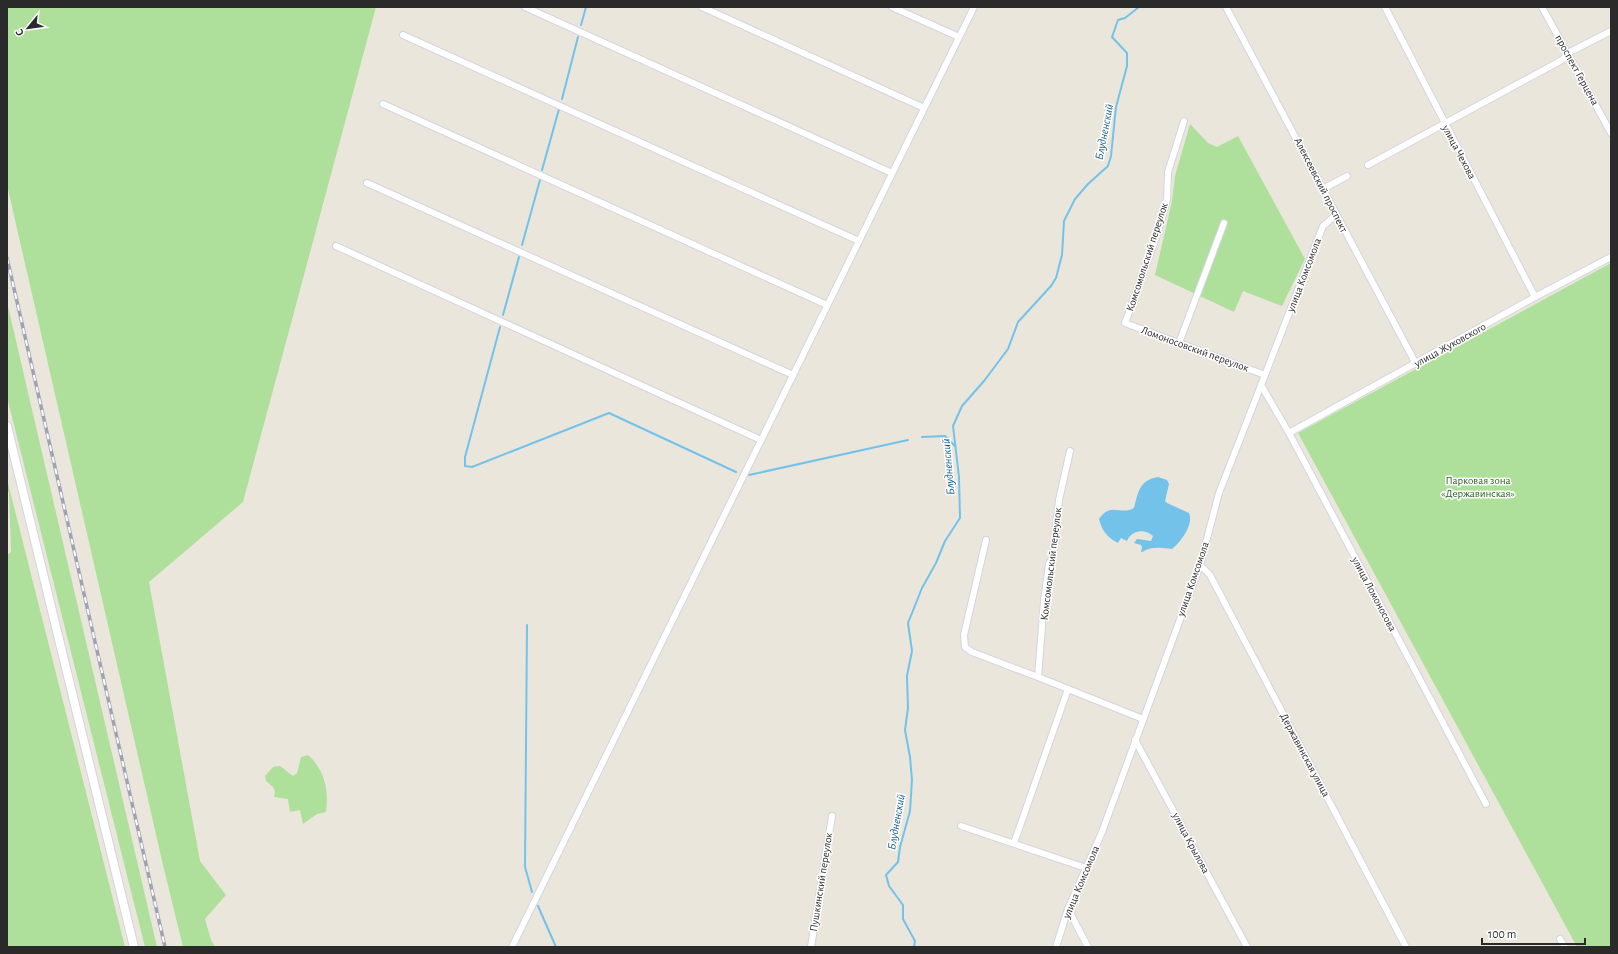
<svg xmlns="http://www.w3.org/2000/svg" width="1618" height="954" font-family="'Alegreya Sans',sans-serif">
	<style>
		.green { fill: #aee09b }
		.water { fill: #73c2ea }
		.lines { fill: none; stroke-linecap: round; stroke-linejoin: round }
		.stream { stroke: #73c2ea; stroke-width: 2 }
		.street-casing { stroke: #d2d4e2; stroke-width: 8 }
		.secondary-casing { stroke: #d2d4e2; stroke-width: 10 }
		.street { stroke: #fff; stroke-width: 6 }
		.secondary { stroke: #fff; stroke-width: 8 }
		.rail-casing { stroke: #9fa1b4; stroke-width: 3.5 }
		.rail { stroke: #fff; stroke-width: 2; stroke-dasharray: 6; stroke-linecap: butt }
		.labels { text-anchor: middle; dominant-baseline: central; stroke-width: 3; stroke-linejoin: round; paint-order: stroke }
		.street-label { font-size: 11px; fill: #2a2a2a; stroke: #fff }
		.park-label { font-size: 11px; fill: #27641d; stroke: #fff }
		.water-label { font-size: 12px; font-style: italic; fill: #136095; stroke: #fff }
	</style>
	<rect width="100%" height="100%" fill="#ebe6dc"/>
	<g class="green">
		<path d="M7,7H376L243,502L149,582L200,861L226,895L205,919L211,940L215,947H183L163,865L7,185Z"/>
		<path d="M1190,124L1208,143L1217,147L1238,136L1305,259L1282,306L1243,291L1234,312L1155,275L1172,201L1175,176Z"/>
		<path d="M1611,263V947H1577L1298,433Z"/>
		<path d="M7,302L157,947H145L7,397Z"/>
		<path d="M7,479L125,947H7V555L11,552L9,493L7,489Z"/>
		<path d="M308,755C325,770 329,791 326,812L317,814L303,824L300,810L290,812L288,799L274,797L275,792L273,787L266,781L265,776L273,767L280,766L293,776L297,773L301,757Z"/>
	</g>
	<path class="water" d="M1158,477L1167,480L1169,484L1165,501L1167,503L1189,513C1194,524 1181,542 1172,549C1161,548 1152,546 1142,552H1141L1142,547L1141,545L1134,543L1137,539L1151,541L1153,536C1145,528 1131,530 1127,541L1121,538L1118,543C1107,537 1102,531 1099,519C1111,501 1120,516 1134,508C1138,493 1139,480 1158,477Z"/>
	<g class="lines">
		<g class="stream">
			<path d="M581,25L586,7"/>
			<path d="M562,99L578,37"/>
			<path d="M542,170L559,109"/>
			<path d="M522,245L540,180"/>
			<path d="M503,315L519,257"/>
			<path d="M500,327L465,457V466L472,467L609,413L736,472"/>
			<path d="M922,437L945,436L955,446"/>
			<path d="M749,475L908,440"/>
			<path d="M527,625L525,867L532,892"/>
			<path d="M538,906L556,947"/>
			<path d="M914,947L915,941L903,919V905L889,886L886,875L898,862L900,847L910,811L912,780L910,757L905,730L908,708L907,676L912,651L908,623L922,588L936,563L945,541L960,518L959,477L953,426L962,406L984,381L1008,349L1018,322L1051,286L1056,278L1062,255L1064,221L1075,199L1088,184L1108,166L1111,156L1116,107L1127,66V53L1112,37L1118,20L1125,18L1139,7"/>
		</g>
		<defs>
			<g id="street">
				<path d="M525,7L892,173"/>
				<path d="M702,7L924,108"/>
				<path d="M892,7L959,37"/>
				<path d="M1226,7L1416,364"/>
				<path d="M1385,7L1535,297"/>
				<path d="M1542,7L1611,133"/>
				<path d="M403,35L859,241"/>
				<path d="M383,104L827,305"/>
				<path d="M1184,121L1168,172L1167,199L1158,232L1125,323L1265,375"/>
				<path d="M1368,165L1562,60L1568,53L1611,31"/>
				<path d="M367,183L793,375"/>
				<path d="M1323,189L1347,176"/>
				<path d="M336,246L761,440"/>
				<path d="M1179,343L1224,223"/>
				<path d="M1261,385L1289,433L1486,804"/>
				<path d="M1289,433L1535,297L1611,257"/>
				<path d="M986,540L964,635L965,647L972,652L1038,677"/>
				<path d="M1200,565L1210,575L1406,947"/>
				<path d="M1068,689L1143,719"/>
				<path d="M1135,740L1247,947"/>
				<path d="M961,826L1086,868"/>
				<path d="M1014,843L1068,689L1038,677L1044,601L1049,564L1053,557L1059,500L1070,451"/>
				<path d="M1068,909L1088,947"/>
				<path d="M1560,939L1565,947"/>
				<path d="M512,947L974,7"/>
				<path d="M811,947L832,816"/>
				<path d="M1056,947L1068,909L1102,832L1200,565L1219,493L1323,226L1336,215"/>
			</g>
			<path id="secondary" d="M7,426L134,947"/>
		</defs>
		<use href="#street" class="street-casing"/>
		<use href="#secondary" class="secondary-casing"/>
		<use href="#street" class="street"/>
		<use href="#secondary" class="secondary"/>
		<defs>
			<path id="rail" d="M7,258L165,947"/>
		</defs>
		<use href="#rail" class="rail-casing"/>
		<use href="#rail" class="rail"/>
	</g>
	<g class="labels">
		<g class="street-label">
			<text transform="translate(1577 70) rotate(61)">проспект Герцена</text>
			<text transform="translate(1459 152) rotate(62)">улица Чехова</text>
			<text transform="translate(1321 185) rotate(63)">Алексеевский проспект</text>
			<text transform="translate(1147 257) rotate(-72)">Комсомольский переулок</text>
			<text transform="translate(1304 275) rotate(-69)">улица Комсомола</text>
			<text transform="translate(1450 345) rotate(-29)">улица Жуковского</text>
			<text transform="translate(1195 349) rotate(20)">Ломоносовский переулок</text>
			<text transform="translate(1051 564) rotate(-83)">Комсомольский переулок</text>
			<text transform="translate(1193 579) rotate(-71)">улица Комсомола</text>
			<text transform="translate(1374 594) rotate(62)">улица Ломоносова</text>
			<text transform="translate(1305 755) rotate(62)">Державинская улица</text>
			<text transform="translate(1191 843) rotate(62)">улица Крылова</text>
			<text transform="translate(821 882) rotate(-81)">Пушкинский переулок</text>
			<text transform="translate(1081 882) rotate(-67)">улица Комсомола</text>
		</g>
		<g class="park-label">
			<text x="1478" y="480">Парковая зона<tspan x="1478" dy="13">«Державинская»</tspan></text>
		</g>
		<g class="water-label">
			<text transform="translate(1104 132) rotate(-79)">Блудненский</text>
			<text transform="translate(948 467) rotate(-95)">Блудненский</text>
			<text transform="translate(896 822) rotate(-80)">Блудненский</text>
		</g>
	</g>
	<rect width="1618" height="954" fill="none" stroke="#2a2a2a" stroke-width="16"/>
	<g transform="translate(28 28) rotate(241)" stroke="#ffffff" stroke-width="3" paint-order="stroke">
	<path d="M0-3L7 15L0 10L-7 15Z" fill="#2a2a2a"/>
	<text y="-6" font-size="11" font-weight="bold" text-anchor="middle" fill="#2a2a2a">С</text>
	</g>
	<path d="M1482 938v6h103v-6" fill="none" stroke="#2a2a2a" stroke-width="2"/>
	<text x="1488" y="938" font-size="12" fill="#2a2a2a" stroke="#ffffff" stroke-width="3" paint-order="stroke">100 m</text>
</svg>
